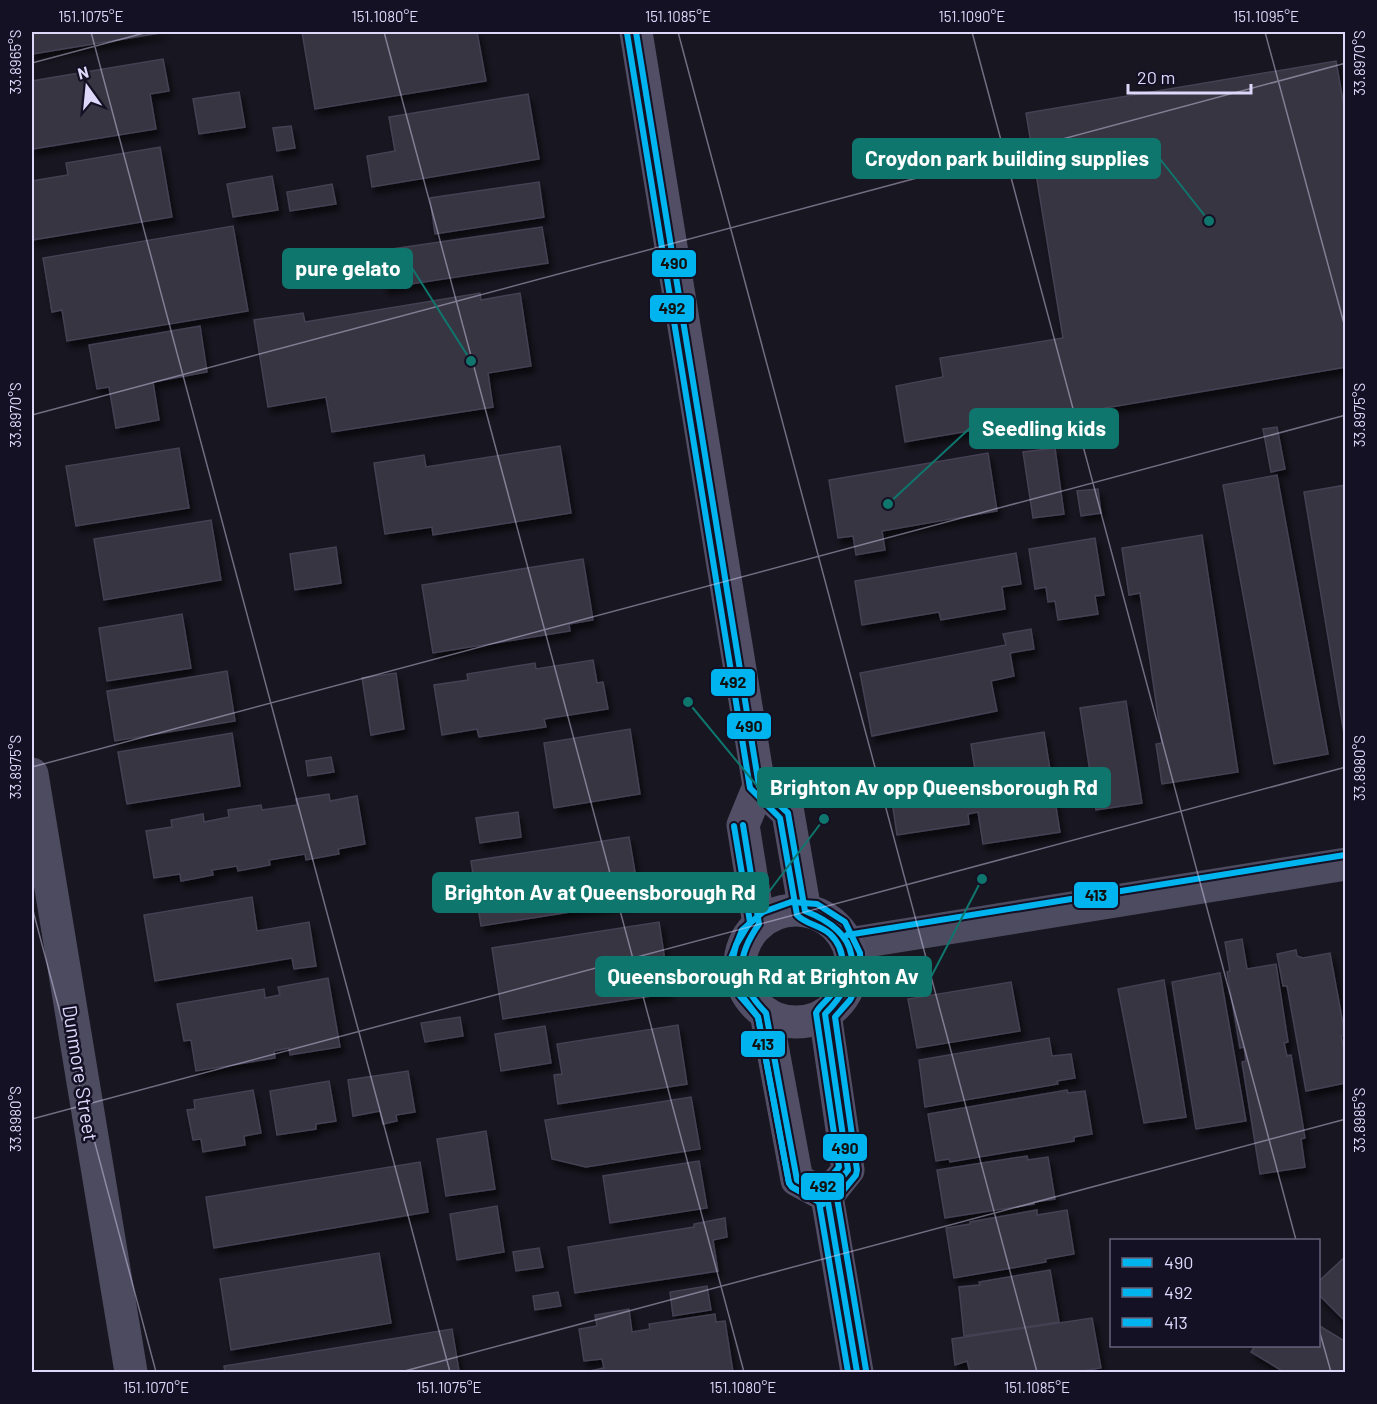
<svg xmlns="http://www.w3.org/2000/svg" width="1377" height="1404" font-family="Barlow,sans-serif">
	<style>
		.building { fill: #373442; stroke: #454153; stroke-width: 1.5; filter: url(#shadow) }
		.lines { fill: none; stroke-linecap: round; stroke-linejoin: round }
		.street { stroke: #4d4b60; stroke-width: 33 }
		.secondary { stroke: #514e66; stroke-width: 33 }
		.bus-1-casing { stroke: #151125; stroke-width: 10 }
		.bus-2-casing { stroke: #151125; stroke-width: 10 }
		.bus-3-casing { stroke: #151125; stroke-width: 10 }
		.bus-1 { stroke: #00b5ef; stroke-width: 6 }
		.bus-2 { stroke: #00b5ef; stroke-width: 6 }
		.bus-3 { stroke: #00b5ef; stroke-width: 6 }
		.ticks { fill: none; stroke: #ded8fb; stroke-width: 1.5; stroke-opacity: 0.45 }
		.labels { text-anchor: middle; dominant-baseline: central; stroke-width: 5; stroke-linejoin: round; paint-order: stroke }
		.street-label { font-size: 20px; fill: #ded8fb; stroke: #151125 }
		.leader { fill: none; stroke: #0f766e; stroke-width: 2 }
		.callout-dot { fill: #0f766e; stroke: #151125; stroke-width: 2 }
		.callout { fill: #0f766e; stroke: #0f766e; stroke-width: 2 }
		.callout-label { font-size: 21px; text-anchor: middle; font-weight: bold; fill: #fff }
		.line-badge { stroke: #151125; stroke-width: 2 }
		.pale-badge-label { font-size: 16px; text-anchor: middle; font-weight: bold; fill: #111 }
		.neatline { fill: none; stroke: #ded8fb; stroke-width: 2 }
		.ticks-label { font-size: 15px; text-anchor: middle; fill: #ded8fb }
	</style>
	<defs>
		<filter id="shadow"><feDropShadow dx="3.5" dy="6" stdDeviation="3" flood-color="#0009"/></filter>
	</defs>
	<rect width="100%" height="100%" fill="#181620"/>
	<g class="building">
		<path d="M32,32H166L32,54Z"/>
		<path d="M302,32H477L486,81L315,109Z"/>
		<path d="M163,59L169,91L150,94L156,129L32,149V81Z"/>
		<path d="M1336,61L1346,118V367L905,442L896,386L943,377L940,358L1063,338L1026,113Z"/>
		<path d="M239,92L245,127L199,134L193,99Z"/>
		<path d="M528,94L539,159L372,187L367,156L395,151L389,117Z"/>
		<path d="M291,126L295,148L277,151L273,128Z"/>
		<path d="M160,147L172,217L32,240V181L68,175L66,163Z"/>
		<path d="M272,176L278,210L233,217L227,184Z"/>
		<path d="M539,182L544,217L435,234L430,198Z"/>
		<path d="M332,184L336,204L290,211L287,192Z"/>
		<path d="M233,226L248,311L67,341L62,310L52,312L43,258Z"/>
		<path d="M542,227L548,263L385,288L379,251Z"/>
		<path d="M480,293L481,300L520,293L531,366L488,373L493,407L332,432L326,397L268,407L254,320L303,313L305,322Z"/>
		<path d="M200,326L207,372L153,382L159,420L116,428L109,387L97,389L89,345Z"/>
		<path d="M1277,427L1285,469L1271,472L1263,429Z"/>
		<path d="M560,446L571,513L433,535L432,527L385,534L374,463L424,455L426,467Z"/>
		<path d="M179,448L189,508L76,526L66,466Z"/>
		<path d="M1055,448L1064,514L1033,518L1023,452Z"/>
		<path d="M988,453L997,511L882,531L885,550L856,555L853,536L838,538L829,480Z"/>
		<path d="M1277,475L1328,754L1274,764L1223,485Z"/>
		<path d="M1346,485V746L1304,492Z"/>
		<path d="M1098,489L1101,513L1081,516L1077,491Z"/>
		<path d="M211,520L221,580L104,600L94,539Z"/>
		<path d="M1202,535L1238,772L1162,784L1156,744L1162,743L1140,593L1129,595L1122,548Z"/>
		<path d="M1095,538L1104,595L1095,596L1098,614L1058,620L1055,601L1048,602L1046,587L1035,589L1029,549Z"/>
		<path d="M336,547L341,583L295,590L290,554Z"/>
		<path d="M1016,553L1021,584L1002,587L1005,609L941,620L939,612L862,625L855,581Z"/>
		<path d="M583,559L593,620L569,624L570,631L433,653L422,585Z"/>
		<path d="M182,614L191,668L107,681L99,628Z"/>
		<path d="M1031,629L1034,649L1010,653L1014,676L991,681L997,711L872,736L860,673L1006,645L1003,634Z"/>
		<path d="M593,660L597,683L603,682L608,709L544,719L546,727L479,737L477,729L442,735L434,685L468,680L467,674L535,663L536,669Z"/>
		<path d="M227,671L235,721L115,741L107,691Z"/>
		<path d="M396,673L404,729L371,735L362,678Z"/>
		<path d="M1126,701L1142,803L1096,810L1080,708Z"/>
		<path d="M630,729L640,794L554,808L544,743Z"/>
		<path d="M1044,732L1060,832L983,844L978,812L968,814L969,824L897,835L889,781L959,770L960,779L976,777L971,744Z"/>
		<path d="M232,733L240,786L127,804L118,752Z"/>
		<path d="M331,757L334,772L308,776L306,761Z"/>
		<path d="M329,794L330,801L357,796L365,844L338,849L339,854L306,860L305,854L269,860L270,865L238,871L237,866L212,870L213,875L181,881L180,874L154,878L146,831L172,827L171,820L203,814L204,822L229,817L228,810L261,805L262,810L297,805L296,799Z"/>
		<path d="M518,812L521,837L480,843L476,818Z"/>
		<path d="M629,837L635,872L629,873L633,902L481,926L471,861Z"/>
		<path d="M252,897L257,931L309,922L316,966L294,969L292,958L155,981L144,915Z"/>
		<path d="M659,922L670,993L503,1019L492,948Z"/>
		<path d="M1242,939L1247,969L1276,964L1288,1042L1284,1043L1287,1056L1291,1055L1305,1138L1301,1139L1305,1167L1260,1174L1242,1062L1246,1061L1244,1047L1240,1048L1227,972L1230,971L1225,942Z"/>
		<path d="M1296,950L1297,956L1303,958L1330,953L1345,1035L1341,1036L1346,1060V1083L1306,1091L1287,986H1283L1277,954Z"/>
		<path d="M1220,973L1246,1121L1196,1129L1172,982Z"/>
		<path d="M328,978L340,1047L290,1055L289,1048L274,1051L275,1058L196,1071L191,1040L184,1041L177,1004L264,989L265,998L280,995L278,987Z"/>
		<path d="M1164,980L1186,1117L1144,1123L1118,989Z"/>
		<path d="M1011,982L1020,1031L917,1048L908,999Z"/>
		<path d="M460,1017L463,1036L425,1042L421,1023Z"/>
		<path d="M678,1025L687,1084L558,1104L554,1075L562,1074L557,1044Z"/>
		<path d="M545,1026L551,1063L501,1071L495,1034Z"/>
		<path d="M1049,1038L1052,1056L1071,1054L1075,1078L1057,1081L1058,1084L925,1107L919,1060Z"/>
		<path d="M408,1071L415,1112L396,1115L397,1121L383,1124L380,1111L353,1116L348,1080Z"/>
		<path d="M329,1081L336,1121L316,1124V1129L277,1135L270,1091Z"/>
		<path d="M253,1090L261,1133L244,1136L245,1145L203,1152L201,1139L193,1140L187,1110L195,1109L194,1100Z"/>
		<path d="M1067,1090L1068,1093L1085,1091L1092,1134L1074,1137V1141L950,1162L949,1159L936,1161L928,1114Z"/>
		<path d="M691,1097L700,1149L586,1167L552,1159L545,1120Z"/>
		<path d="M486,1131L495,1189L446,1196L437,1139Z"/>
		<path d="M1027,1156L1028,1160L1048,1157L1055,1199L1034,1202V1204L945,1218L937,1170Z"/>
		<path d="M699,1161L707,1208L610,1223L603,1176Z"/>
		<path d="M420,1162L428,1212L214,1248L206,1197Z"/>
		<path d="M497,1206L504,1252L457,1260L450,1214Z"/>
		<path d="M1037,1210V1215L1067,1210L1074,1254L1045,1259L1046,1262L954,1278L946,1228L970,1224V1222Z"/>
		<path d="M725,1218L727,1237L713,1240L718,1271L575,1293L568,1247L694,1227V1224Z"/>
		<path d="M539,1248L543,1267L516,1271L513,1252Z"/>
		<path d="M379,1253L391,1323L231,1350L220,1279Z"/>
		<path d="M1346,1256V1320L1345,1321L1318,1294V1282Z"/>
		<path d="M1050,1270L1059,1322L964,1336L959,1287L980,1285L979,1282Z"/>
		<path d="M707,1286L711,1310L673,1316L670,1292Z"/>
		<path d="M558,1292L561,1306L535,1310L533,1296Z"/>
		<path d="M629,1309L632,1332L650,1329L649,1324L715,1314L716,1322L725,1321L733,1372H585L604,1368L602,1359L584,1361L579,1329L597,1326L595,1315Z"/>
		<path d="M1092,1318L1101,1368L1075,1372H970L967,1361L955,1365L952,1339Z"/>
		<path d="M1318,1325L1346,1342V1372H1284L1251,1352L1255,1346H1318Z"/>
		<path d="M452,1329L459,1371L453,1372H225L224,1366Z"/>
	</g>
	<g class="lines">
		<g class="street">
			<path d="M32,774L131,1372"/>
			<path d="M848,944L1346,864"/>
		</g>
		<g class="secondary">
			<path d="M636,32L759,786L743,825L759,924"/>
			<path d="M759,786L788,813L805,911"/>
			<circle cx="796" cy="966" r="56"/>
			<path d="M766,1013L797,1180L827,1196"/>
			<path d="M825,1014L848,1170L827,1196L857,1372"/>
		</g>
		<defs>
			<g id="bus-1">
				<path d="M636,32L759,786L788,813L805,911C861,933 866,972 825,1014L848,1170L827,1196L857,1372"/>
				<path d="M743,825L759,924C734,960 736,982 766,1013L797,1180L827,1196"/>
			</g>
			<g id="bus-2">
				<path d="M627,33L750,788L780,818L797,915C805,924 820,925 830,934C848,951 845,977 831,995C826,1002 819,1006 816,1013L839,1167L819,1191L818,1196L848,1372"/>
				<path d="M734,826L750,922L736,945L733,958L732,971L735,984L740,996L758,1017L789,1183L792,1187L823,1204"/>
			</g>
			<g id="bus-3">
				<path d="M847,935L1345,855"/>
				<path d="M819,1202L792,1187L789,1183L758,1017L736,988L731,958L742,930L763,912L791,902L817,904L845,922L860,953L861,973L858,984L850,1000L835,1017L857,1170L856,1175L837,1198L866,1370"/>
			</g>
		</defs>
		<use href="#bus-1" class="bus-1-casing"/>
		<use href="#bus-2" class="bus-2-casing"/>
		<use href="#bus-3" class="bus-3-casing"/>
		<use href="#bus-1" class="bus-1"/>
		<use href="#bus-2" class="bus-2"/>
		<use href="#bus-3" class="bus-3"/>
	</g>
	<path class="ticks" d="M91,32L450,1372M384,32L744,1372M678,32L1037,1372M972,32L1296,1240M1265,32L1346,331M32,63L148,32M32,415L1346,63M32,767L1346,415M32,907L156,1372M32,1119L1346,767M1318,1326L1331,1372M401,1372L1346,1119"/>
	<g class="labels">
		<g class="street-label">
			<text transform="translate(81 1073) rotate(81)">Dunmore Street</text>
		</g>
	</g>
	<path class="leader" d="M1209 221L1160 159M471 361L412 268M888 504L970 428M688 702L758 787M824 819L768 893M982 879L931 977"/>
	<g class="callout-dot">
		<circle cx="1209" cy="221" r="6"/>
		<circle cx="471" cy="361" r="6"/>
		<circle cx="888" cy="504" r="6"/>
		<circle cx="688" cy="702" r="6"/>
		<circle cx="824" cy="819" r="6"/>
		<circle cx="982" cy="879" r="6"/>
	</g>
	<g class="callout">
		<rect x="853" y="139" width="307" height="39" rx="6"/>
		<rect x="283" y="249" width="129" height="39" rx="6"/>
		<rect x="970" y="409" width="148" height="39" rx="6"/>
		<rect x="758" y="768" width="352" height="39" rx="6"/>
		<rect x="433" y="873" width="335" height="39" rx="6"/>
		<rect x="596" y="957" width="335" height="39" rx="6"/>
	</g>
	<g class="callout-label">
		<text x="1007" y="166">Croydon park building supplies</text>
		<text x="348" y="276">pure gelato</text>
		<text x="1044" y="436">Seedling kids</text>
		<text x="934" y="795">Brighton Av opp Queensborough Rd</text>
		<text x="600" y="900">Brighton Av at Queensborough Rd</text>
		<text x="763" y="984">Queensborough Rd at Brighton Av</text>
	</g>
	<g class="line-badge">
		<rect x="651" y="249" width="46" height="29" rx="6" fill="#00b5ef"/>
		<rect x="649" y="294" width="46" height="29" rx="6" fill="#00b5ef"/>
		<rect x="710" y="668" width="46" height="29" rx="6" fill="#00b5ef"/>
		<rect x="726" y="712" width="46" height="28" rx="6" fill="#00b5ef"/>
		<rect x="1073" y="881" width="46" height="28" rx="6" fill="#00b5ef"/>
		<rect x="740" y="1030" width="46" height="28" rx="6" fill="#00b5ef"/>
		<rect x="822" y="1133" width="46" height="29" rx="6" fill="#00b5ef"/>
		<rect x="800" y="1172" width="45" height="29" rx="6" fill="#00b5ef"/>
	</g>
	<g class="pale-badge-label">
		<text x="674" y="269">490</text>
		<text x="672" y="314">492</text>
		<text x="733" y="688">492</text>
		<text x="749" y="732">490</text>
		<text x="1096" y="901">413</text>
		<text x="763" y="1050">413</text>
		<text x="845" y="1154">490</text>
		<text x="823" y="1192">492</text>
	</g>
	<rect width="1377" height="1404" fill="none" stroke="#151125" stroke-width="66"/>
	<rect x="1110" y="1239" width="210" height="108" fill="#151125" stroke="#65617b" stroke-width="1.5"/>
	<rect x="1122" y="1258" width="30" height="9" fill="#00b5ef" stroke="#65617b" stroke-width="1.5"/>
	<text x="1164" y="1269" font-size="18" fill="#ded8fb">490</text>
	<rect x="1122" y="1288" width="30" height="9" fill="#00b5ef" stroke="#65617b" stroke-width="1.5"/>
	<text x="1164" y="1299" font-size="18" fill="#ded8fb">492</text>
	<rect x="1122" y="1318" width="30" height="9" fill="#00b5ef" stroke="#65617b" stroke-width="1.5"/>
	<text x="1164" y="1329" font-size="18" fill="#ded8fb">413</text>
	<g transform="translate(87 87) rotate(345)" stroke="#151125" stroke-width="4.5" paint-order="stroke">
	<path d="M0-4.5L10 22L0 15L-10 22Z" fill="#ded8fb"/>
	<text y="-9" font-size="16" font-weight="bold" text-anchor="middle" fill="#ded8fb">N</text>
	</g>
	<path d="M1128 84v9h123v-9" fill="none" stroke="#ded8fb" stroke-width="3"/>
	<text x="1137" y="84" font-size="18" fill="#ded8fb" stroke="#151125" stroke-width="4.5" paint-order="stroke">20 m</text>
	<rect x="33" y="33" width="1311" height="1338" class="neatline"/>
	<g class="ticks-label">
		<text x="91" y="22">151.1075°E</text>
		<text x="385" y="22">151.1080°E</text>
		<text x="678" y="22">151.1085°E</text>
		<text x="972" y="22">151.1090°E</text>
		<text x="1266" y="22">151.1095°E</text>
		<text transform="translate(16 62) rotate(-90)" y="5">33.8965°S</text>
		<text transform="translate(1360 63) rotate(-90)" y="5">33.8970°S</text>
		<text transform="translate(16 415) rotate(-90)" y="5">33.8970°S</text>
		<text transform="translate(1360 415) rotate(-90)" y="5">33.8975°S</text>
		<text transform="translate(16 767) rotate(-90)" y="5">33.8975°S</text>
		<text transform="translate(1360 768) rotate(-90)" y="5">33.8980°S</text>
		<text transform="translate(16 1119) rotate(-90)" y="5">33.8980°S</text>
		<text transform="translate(1360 1120) rotate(-90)" y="5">33.8985°S</text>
		<text x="156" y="1393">151.1070°E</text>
		<text x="449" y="1393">151.1075°E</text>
		<text x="743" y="1393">151.1080°E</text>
		<text x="1037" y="1393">151.1085°E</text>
	</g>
</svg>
